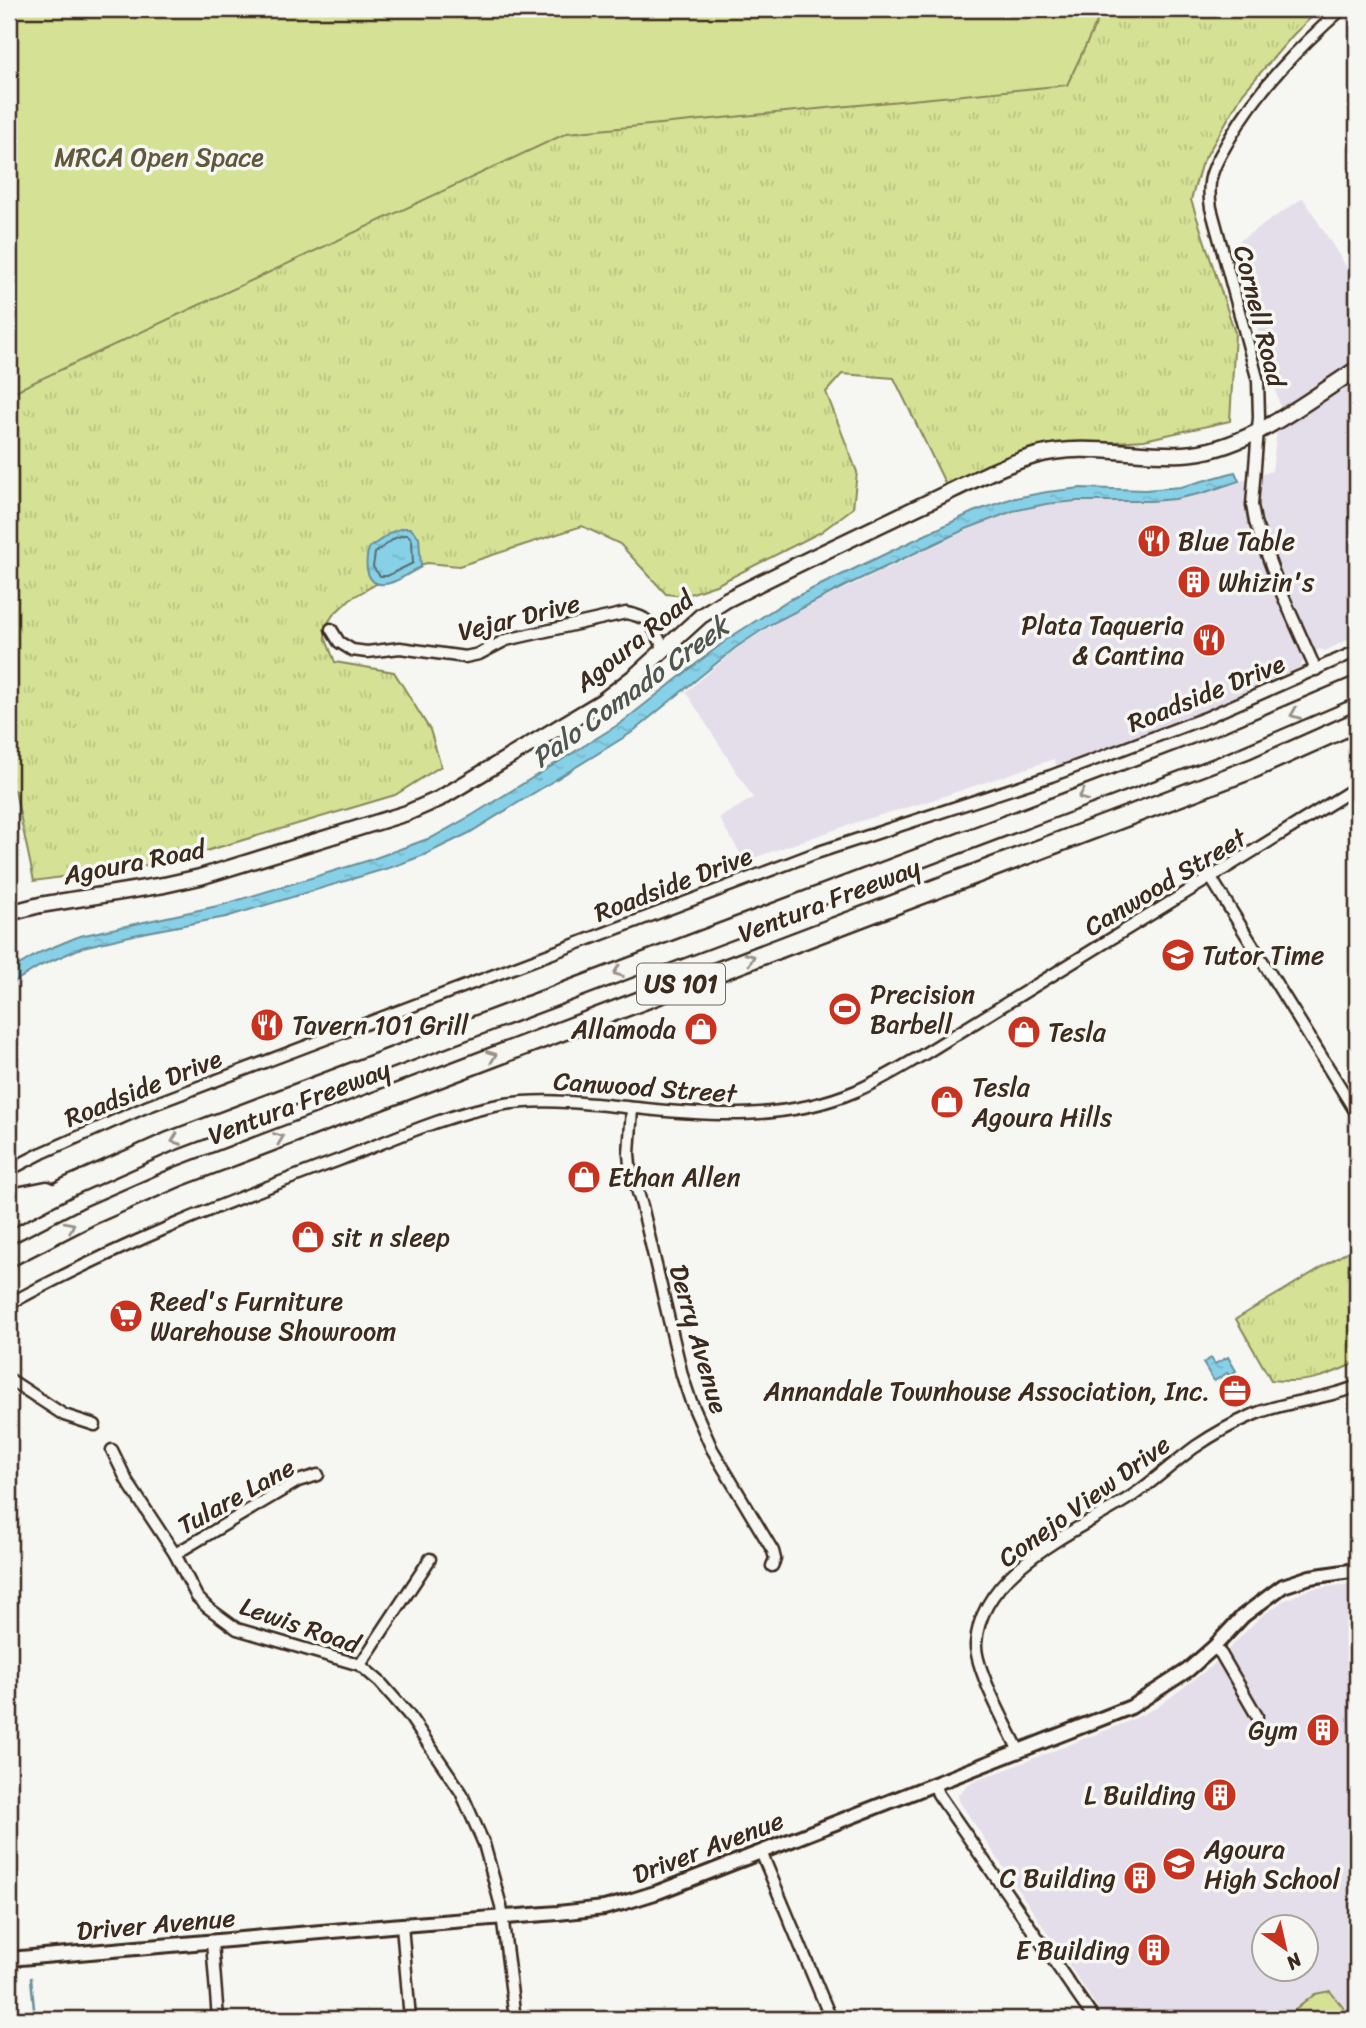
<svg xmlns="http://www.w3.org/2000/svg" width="1366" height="2028" font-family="Sriracha,sans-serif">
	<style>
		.built { fill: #e4deea; fill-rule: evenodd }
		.grass { fill: url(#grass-tufts); stroke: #88865a; stroke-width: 2 }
		.park { fill: #d5e295; stroke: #88865a; stroke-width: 2 }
		.water { fill: url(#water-ripples); stroke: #698e97; stroke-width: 2 }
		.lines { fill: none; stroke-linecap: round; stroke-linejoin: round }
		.shore { stroke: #596d6f; stroke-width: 2 }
		.stream { stroke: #698e97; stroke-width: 2.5 }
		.minor-casing { stroke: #3b2a1e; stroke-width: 15 }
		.tertiary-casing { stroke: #3b2a1e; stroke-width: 18 }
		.secondary-casing { stroke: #3b2a1e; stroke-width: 19 }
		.motorway-casing { stroke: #3b2a1e; stroke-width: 23 }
		.minor { stroke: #f6f6f2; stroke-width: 10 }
		.tertiary { stroke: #f6f6f2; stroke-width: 12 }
		.secondary { stroke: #f6f6f2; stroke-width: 14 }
		.motorway { stroke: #f6f6f2; stroke-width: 18 }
		.oneway { stroke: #989088 }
		.labels { text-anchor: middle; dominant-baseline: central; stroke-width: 7; stroke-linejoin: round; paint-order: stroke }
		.shield { fill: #f6f6f2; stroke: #73675e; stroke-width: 2 }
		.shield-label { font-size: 24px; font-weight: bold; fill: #3b2a1e }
		.park-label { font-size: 26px; fill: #62583c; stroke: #f6f6f2 }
		.street-label { font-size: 26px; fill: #3b2a1e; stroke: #f6f6f2 }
		.poi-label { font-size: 26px; fill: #3b2a1e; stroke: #f6f6f2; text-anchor: start }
		.water-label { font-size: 28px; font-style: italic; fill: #4e5450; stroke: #f6f6f2 }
	</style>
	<defs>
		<pattern id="grass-tufts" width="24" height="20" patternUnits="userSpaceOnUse" patternTransform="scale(1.75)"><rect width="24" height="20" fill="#d5e295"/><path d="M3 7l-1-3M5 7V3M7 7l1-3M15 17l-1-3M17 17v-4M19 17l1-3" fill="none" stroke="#b8c280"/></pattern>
		<pattern id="water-ripples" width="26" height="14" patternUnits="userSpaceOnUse" patternTransform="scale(1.75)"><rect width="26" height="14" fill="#87d1e8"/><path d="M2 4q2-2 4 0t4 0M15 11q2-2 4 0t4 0" fill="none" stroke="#75b4c7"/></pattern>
	</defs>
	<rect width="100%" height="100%" fill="#f6f6f2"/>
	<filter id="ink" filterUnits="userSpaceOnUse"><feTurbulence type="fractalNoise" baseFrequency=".0143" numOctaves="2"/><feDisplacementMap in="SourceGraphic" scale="14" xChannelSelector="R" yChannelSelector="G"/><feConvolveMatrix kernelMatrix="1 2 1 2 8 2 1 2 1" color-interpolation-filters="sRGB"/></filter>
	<g filter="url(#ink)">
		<g class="built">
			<path d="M1303,198L1357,284V635L1325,651L1320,649L1315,652L1316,656L1302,663L1301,667L1199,713L1057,767L1054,759L926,802L857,822L745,861L719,818L753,798L686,692L737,648L787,616L976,526L1010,513L1043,505L1080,502L1190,497L1272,471L1280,406L1233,245Z"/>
			<path d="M1357,1583V2019H1105L959,1801L958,1795L968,1784L1127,1722L1159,1706L1213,1665L1259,1618L1283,1601L1310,1589ZM1264,1926H1306V1968H1264Z"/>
		</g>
		<g class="grass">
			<path d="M9,9H1320L1293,35L1243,93L1201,165L1191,200L1235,333L1230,421L1144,440L1043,447L946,485L894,378L842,374L826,392L857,472L853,508L821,532L716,585L684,596L666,594L620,544L582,526L459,566L427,563L401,570L350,599L333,615L326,626L325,637L335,662L394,672L430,730L441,766L395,795L169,862L34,881L15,791L9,788Z"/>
			<path d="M1357,1246V1362C1326,1377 1306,1384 1271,1380L1236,1319Z"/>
		</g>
		<g class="park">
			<path d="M9,9H1103L1067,85L567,133L9,394Z"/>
			<path d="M1330,1991L1352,2019H1284L1315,1994Z"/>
		</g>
		<g class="water">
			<path d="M1235,472L1239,481L1203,493L1175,499L1151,501H1078L1046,504L1013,511L966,529L847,585L771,624L735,648L631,733L469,833L424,855L395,866L226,917L147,932L83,947L40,966L9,985V971L41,952L80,936L222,905L370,860L433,837L474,814L621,723L729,638L787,601L973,512L1010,499L1047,492L1081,488L1145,490L1181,487Z"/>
			<path d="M403,528H410L419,537L421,567C411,572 400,580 390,583C365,590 364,564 369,548L392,532Z"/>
			<path d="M1228,1357L1236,1371L1229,1375L1227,1373L1214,1381L1203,1363L1211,1358L1215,1364Z"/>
		</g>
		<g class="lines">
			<path class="shore" d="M404,535H408L412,540L413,563L387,576H380L373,567L375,553L395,538Z"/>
			<path class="stream" d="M31,1978L35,2019"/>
			<defs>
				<g id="minor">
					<path d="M331,629L339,642L352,650L367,652L400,648L465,657L479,654L506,640L626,613C654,618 652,627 664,649"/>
					<path d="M1316,670L1279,587L1255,522L1252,505L1259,417L1258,381L1211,208C1209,196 1208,183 1213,171C1217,159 1224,149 1230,138C1259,88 1299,47 1342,9"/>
					<path d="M1211,878L1357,1114"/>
					<path d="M632,1108L629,1154L630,1165L642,1206L682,1375L690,1399L712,1449L773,1551L775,1559L772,1566"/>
					<path d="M9,1170L42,1153L146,1107L816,853L1051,776L1205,718L1357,651"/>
					<path d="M9,1304C115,1246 226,1202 339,1160C391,1140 444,1115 499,1105C546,1097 590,1104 637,1108C710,1116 786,1121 856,1091C879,1081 900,1068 921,1056L1357,787"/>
					<path d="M9,1379L64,1415L95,1425"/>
					<path d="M112,1450L127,1481L175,1554L197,1597L207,1607L237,1629L360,1665L380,1682L408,1714L461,1792L484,1844L501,1906L515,2019"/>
					<path d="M175,1554L298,1481L318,1475"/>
					<path d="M1214,1647L1221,1654L1257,1716"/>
					<path d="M360,1665L430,1559"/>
					<path d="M1019,1751C1007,1726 975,1669 976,1644C980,1569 1078,1531 1132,1496C1154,1481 1173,1463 1195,1447C1214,1434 1234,1423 1255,1414C1288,1400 1325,1400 1357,1386"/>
					<path d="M934,1784L938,1794L1094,2019"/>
					<path d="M761,1852L831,2019"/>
					<path d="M402,1925L410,2019"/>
					<path d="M212,1942L218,2019"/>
				</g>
				<path id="tertiary" d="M9,1959L402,1925L558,1913L604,1908L626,1902L658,1892L761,1852L1131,1707L1188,1670L1214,1647L1243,1616L1283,1586L1310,1577L1357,1570"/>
				<path id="secondary" d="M9,913L40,905L164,885L200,877L407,813L439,799L601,702L636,675L701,616L726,600C791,567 857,536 922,505C959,488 996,467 1034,456C1083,442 1133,456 1183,454C1246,451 1305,402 1357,369"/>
				<g id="motorway">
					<path d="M9,1203L22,1196L47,1191"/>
					<path d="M9,1218L68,1187L169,1142L1219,745L1357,686"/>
					<path d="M9,1257L91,1215L180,1176L1254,768L1357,722"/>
				</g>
			</defs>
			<use href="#minor" class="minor-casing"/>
			<use href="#tertiary" class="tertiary-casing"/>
			<use href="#secondary" class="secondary-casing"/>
			<use href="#motorway" class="motorway-casing"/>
			<use href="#minor" class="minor"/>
			<use href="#tertiary" class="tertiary"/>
			<use href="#secondary" class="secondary"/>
			<use href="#motorway" class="motorway"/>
		</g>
		<defs><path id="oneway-chevron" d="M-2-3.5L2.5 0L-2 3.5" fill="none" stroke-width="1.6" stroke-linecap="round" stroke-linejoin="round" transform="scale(1.75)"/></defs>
		<g class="oneway">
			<use href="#oneway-chevron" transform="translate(1295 714) rotate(158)"/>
			<use href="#oneway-chevron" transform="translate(1083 796) rotate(159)"/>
			<use href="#oneway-chevron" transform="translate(750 958) rotate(-21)"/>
			<use href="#oneway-chevron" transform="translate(618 972) rotate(159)"/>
			<use href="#oneway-chevron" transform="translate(492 1056) rotate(-21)"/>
			<use href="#oneway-chevron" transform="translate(279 1138) rotate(-21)"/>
			<use href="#oneway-chevron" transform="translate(176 1140) rotate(159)"/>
			<use href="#oneway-chevron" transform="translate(70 1226) rotate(-27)"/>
		</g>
	</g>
	<defs>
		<symbol id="restaurant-disc" viewBox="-11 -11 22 22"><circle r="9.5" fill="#c8321e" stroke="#f6f6f2"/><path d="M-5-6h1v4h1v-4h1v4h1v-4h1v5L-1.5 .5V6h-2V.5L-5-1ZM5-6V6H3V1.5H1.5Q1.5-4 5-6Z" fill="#fff"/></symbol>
		<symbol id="building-disc" viewBox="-11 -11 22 22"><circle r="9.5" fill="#c8321e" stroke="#f6f6f2"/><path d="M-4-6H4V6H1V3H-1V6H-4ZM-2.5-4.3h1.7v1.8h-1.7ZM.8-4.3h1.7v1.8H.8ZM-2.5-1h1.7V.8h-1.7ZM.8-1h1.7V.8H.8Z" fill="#fff"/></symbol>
		<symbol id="school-disc" viewBox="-11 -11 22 22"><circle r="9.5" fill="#c8321e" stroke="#f6f6f2"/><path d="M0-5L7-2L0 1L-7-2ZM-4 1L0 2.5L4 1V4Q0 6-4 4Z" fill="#fff"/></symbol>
		<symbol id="stadium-disc" viewBox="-11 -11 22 22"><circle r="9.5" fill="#c8321e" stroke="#f6f6f2"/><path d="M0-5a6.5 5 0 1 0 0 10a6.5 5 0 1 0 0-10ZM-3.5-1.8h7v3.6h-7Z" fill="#fff"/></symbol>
		<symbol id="shop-disc" viewBox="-11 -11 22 22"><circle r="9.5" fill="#c8321e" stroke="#f6f6f2"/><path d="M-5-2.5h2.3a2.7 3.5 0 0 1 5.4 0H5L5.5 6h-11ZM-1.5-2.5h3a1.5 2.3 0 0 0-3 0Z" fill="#fff"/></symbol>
		<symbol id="supermarket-disc" viewBox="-11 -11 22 22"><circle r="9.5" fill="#c8321e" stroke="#f6f6f2"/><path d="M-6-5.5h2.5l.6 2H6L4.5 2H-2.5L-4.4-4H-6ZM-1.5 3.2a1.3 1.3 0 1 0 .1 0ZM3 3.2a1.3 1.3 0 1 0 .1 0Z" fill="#fff"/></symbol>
		<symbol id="office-disc" viewBox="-11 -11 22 22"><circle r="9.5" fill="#c8321e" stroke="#f6f6f2"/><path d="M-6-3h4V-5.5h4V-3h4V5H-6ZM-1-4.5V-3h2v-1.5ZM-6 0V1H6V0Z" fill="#fff"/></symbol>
	</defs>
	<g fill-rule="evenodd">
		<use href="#restaurant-disc" x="1135" y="522" width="38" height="38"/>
		<use href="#building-disc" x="1175" y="563" width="38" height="38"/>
		<use href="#restaurant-disc" x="1190" y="621" width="38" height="38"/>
		<use href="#school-disc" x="1159" y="936" width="38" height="38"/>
		<use href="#stadium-disc" x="826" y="990" width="38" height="38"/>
		<use href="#restaurant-disc" x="248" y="1006" width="38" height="38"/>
		<use href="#shop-disc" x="682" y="1010" width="38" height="38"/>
		<use href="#shop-disc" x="1005" y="1013" width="38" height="38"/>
		<use href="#shop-disc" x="928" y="1083" width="38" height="38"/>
		<use href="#shop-disc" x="565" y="1158" width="38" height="38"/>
		<use href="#shop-disc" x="289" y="1218" width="38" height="38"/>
		<use href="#supermarket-disc" x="107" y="1297" width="38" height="38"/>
		<use href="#office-disc" x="1216" y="1372" width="38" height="38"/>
		<use href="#building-disc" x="1304" y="1711" width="38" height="38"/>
		<use href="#building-disc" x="1201" y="1776" width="38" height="38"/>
		<use href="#school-disc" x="1160" y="1845" width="38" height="38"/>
		<use href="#building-disc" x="1121" y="1859" width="38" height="38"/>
		<use href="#building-disc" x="1135" y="1931" width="38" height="38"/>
	</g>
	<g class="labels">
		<rect class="shield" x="637" y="963.5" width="88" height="41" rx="5"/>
		<g class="shield-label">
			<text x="681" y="984">US 101</text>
		</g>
		<g class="park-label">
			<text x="159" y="157">MRCA Open Space</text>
		</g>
		<g class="street-label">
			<text transform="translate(1260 316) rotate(76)">Cornell Road</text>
			<text transform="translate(519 617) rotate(-14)">Vejar Drive</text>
			<text transform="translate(634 641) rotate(-39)">Agoura Road</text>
			<text transform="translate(1206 693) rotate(-22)">Roadside Drive</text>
			<text transform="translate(134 862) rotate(-11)">Agoura Road</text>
			<text transform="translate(1165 882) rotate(-31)">Canwood Street</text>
			<text transform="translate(673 884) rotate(-21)">Roadside Drive</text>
			<text transform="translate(829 900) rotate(-21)">Ventura Freeway</text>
			<text transform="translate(645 1087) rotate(4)">Canwood Street</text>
			<text transform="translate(143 1088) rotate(-22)">Roadside Drive</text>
			<text transform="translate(299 1102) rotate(-21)">Ventura Freeway</text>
			<text transform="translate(699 1339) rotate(74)">Derry Avenue</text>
			<text transform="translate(236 1496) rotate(-29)">Tulare Lane</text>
			<text transform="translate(1084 1501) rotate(-36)">Conejo View Drive</text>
			<text transform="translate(300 1625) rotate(19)">Lewis Road</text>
			<text transform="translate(708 1847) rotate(-21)">Driver Avenue</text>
			<text transform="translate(156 1924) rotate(-5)">Driver Avenue</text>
		</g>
		<g class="poi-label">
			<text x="1178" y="541">Blue Table</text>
			<text x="1218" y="582">Whizin's</text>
			<text x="1184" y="625" text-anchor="end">Plata Taqueria<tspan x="1184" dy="30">&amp; Cantina</tspan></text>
			<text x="1202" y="955">Tutor Time</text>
			<text x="870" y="994">Precision<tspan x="870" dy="30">Barbell</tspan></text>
			<text x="292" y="1025">Tavern 101 Grill</text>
			<text x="676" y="1029" text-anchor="end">Allamoda</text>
			<text x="1048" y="1032">Tesla</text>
			<text x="972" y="1087">Tesla<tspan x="972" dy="30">Agoura Hills</tspan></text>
			<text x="608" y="1177">Ethan Allen</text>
			<text x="332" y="1237">sit n sleep</text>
			<text x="150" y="1301">Reed's Furniture<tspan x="150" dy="30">Warehouse Showroom</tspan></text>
			<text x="1210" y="1391" text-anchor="end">Annandale Townhouse Association, Inc.</text>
			<text x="1298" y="1730" text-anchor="end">Gym</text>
			<text x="1196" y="1795" text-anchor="end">L Building</text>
			<text x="1204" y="1849">Agoura<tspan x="1204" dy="30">High School</tspan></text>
			<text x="1116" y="1878" text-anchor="end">C Building</text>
			<text x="1130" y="1950" text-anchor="end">E Building</text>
		</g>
		<g class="water-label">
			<text transform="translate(630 692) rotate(-36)">Palo Comado Creek</text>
		</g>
	</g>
	<rect width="1366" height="2028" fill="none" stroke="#f6f6f2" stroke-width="35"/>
	<rect x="18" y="18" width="1331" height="1993" fill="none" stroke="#3b2a1e" stroke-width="2.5" filter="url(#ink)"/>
	<g transform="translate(1285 1948) rotate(146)"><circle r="33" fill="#f6f6f2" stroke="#aba49d" stroke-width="2"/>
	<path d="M0-5L12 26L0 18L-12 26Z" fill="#c8321e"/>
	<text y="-10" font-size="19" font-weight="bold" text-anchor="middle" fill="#3b2a1e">N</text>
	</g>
</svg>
